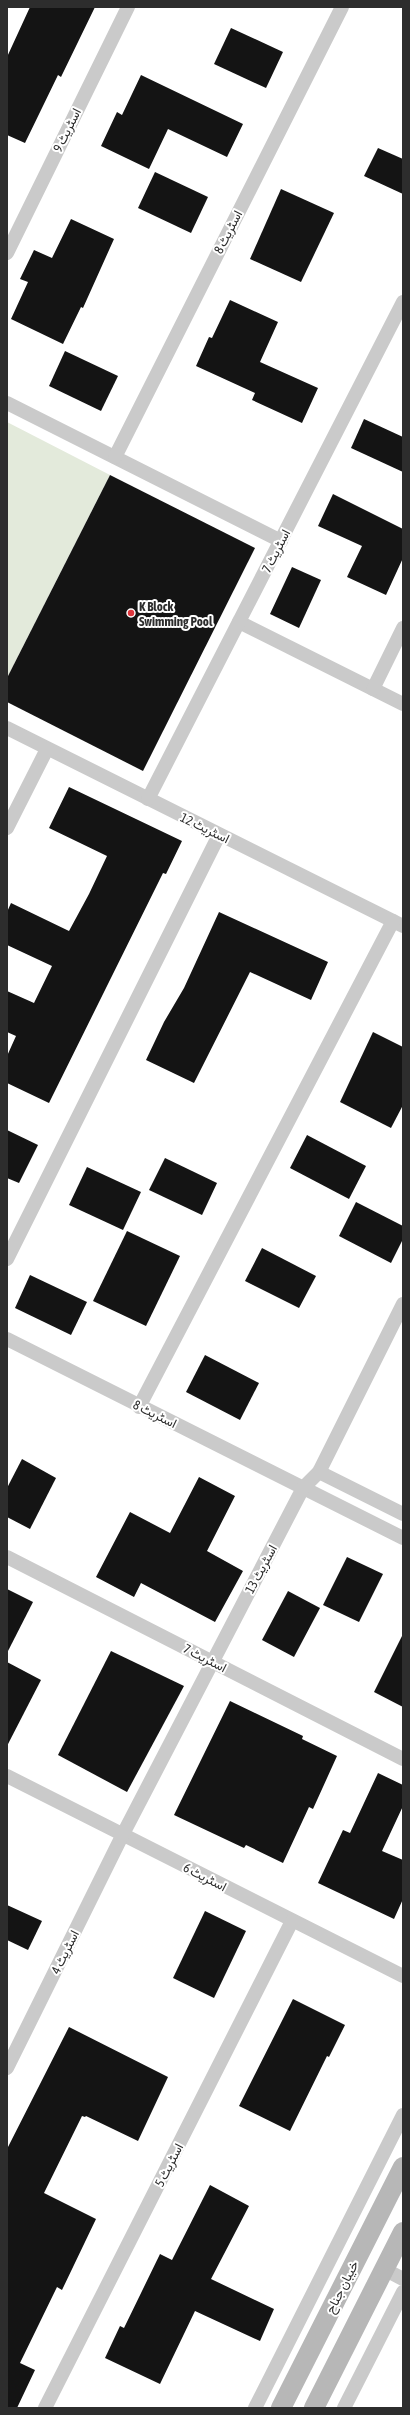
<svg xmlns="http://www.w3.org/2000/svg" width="410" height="2415" font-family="'Asap Condensed',Vazirmatn,sans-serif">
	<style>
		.green { fill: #e3eadb }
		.building { fill: #141414 }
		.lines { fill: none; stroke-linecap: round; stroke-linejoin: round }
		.minor { stroke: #cacaca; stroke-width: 14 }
		.secondary { stroke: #b7b7b7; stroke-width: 20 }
		.poi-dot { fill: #de363d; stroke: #fff; stroke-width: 1.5 }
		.labels { text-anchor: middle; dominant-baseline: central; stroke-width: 4; stroke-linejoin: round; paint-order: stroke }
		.street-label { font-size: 13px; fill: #2d2d2d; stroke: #fff }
		.poi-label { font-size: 13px; font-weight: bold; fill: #2d2d2d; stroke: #fff; text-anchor: start }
	</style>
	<rect width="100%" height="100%" fill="#fff"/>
	<path class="green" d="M7,422L110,475L7,678Z"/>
	<g class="building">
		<path d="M30,7H95L61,77L58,75L25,143L7,135V57Z"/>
		<path d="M231,28L283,52L266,88L214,64Z"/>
		<path d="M141,75L243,124L227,157L168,129L149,169L101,146L117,112L122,115Z"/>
		<path d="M378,148L403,159V194L364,176Z"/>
		<path d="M155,172L208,197L191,233L138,208Z"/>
		<path d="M281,189L334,213L301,282L250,259Z"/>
		<path d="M71,219L114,239L83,308L81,307L63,344L11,319L28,282L20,279L34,250L52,258Z"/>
		<path d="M230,300L278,322L260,362L318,388L302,423L252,400L255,393L196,366L209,337L212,338Z"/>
		<path d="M65,351L118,376L101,411L49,386Z"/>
		<path d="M364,419L403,437V472L351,448Z"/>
		<path d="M110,475L255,548L143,771L7,702V678Z"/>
		<path d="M333,494L403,529V558L386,595L347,577L362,546L318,526Z"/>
		<path d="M292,567L321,580L299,628L270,614Z"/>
		<path d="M69,787L182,841L166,874L163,873L49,1103L7,1083V1056L16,1036L7,1032V991L34,1003L52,966L7,945V912L11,903L69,931L89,894L107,856L49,828Z"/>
		<path d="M219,912L328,962L311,1000L250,972L194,1083L146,1060L164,1022L184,988Z"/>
		<path d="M373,1032L403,1047V1105L391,1128L340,1102Z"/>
		<path d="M7,1130L38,1145L19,1183L7,1178Z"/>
		<path d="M307,1135L366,1166L349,1199L290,1168Z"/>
		<path d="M165,1158L217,1183L202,1215L149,1190Z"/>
		<path d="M87,1167L141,1192L123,1230L69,1205Z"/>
		<path d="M356,1202L403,1226V1239L391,1263L339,1236Z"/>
		<path d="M127,1231L180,1256L146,1326L93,1301Z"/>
		<path d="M262,1248L316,1276L299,1308L245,1281Z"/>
		<path d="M30,1275L87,1302L71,1335L15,1308Z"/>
		<path d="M205,1355L259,1383L240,1420L186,1392Z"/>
		<path d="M22,1459L56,1478L30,1529L7,1517V1488Z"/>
		<path d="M199,1477L235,1496L207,1551L243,1571L215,1622L141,1583L134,1597L96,1577L130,1512L170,1533Z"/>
		<path d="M347,1557L383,1574L359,1622L323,1605Z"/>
		<path d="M7,1589L33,1602L7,1653Z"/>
		<path d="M288,1591L320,1608L294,1657L262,1640Z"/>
		<path d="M403,1634V1707L374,1692Z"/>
		<path d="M111,1651L184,1686L127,1792L58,1755Z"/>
		<path d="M7,1662L41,1680L7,1746Z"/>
		<path d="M230,1701L303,1736L302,1739L337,1756L313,1809L309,1807L283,1863L246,1845L244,1848L174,1815Z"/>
		<path d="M378,1773L403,1785V1806L382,1851L403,1860V1899L394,1919L318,1883L343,1830L350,1833Z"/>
		<path d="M7,1905L42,1921L28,1950L7,1940Z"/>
		<path d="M205,1911L246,1931L214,1998L173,1978Z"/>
		<path d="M293,1999L345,2025L329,2057L327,2056L290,2131L239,2106Z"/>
		<path d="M69,2027L168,2077L138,2141L86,2116L85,2117L82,2116L44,2193L96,2219L62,2290L57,2287L20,2363L35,2370L17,2408H7V2149Z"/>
		<path d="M210,2185L249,2206L211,2279L274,2309L260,2341L195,2311L160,2384L105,2358L120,2326L124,2328L160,2254L172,2260Z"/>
	</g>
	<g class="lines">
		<g class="minor">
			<path d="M7,253L128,7"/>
			<path d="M7,403L281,541"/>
			<path d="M115,457L342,7"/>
			<path d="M239,622L403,704"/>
			<path d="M373,689L403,628"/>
			<path d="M7,728L403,926"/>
			<path d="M148,799L403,302"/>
			<path d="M7,828L47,749"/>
			<path d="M7,1259L219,835"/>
			<path d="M7,1339L403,1538"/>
			<path d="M139,1407L393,921"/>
			<path d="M319,1472L403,1514"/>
			<path d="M7,1557L403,1759"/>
			<path d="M7,1776L403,1976"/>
			<path d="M7,2068L122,1836L303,1488L319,1472L403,1304"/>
			<path d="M384,2269L403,2279"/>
			<path d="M45,2408L292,1921"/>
			<path d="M255,2408L403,2115"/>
			<path d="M344,2408L403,2292"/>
		</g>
		<g class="secondary">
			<path d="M281,2408L403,2167"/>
			<path d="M314,2408L403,2232"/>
		</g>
	</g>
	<circle class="poi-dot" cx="131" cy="613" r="4"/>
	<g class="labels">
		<g class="street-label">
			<text transform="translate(67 130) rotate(-64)">اسٹریٹ 9</text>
			<text transform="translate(228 232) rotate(-63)">اسٹریٹ 8</text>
			<text transform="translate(276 551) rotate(-63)">اسٹریٹ 7</text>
			<text transform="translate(205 828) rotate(26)">اسٹریٹ 12</text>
			<text transform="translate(155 1414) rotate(26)">اسٹریٹ 8</text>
			<text transform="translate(261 1569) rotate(-62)">اسٹریٹ 13</text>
			<text transform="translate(205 1658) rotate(27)">اسٹریٹ 7</text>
			<text transform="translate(205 1877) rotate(27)">اسٹریٹ 6</text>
			<text transform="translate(65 1952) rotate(-64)">اسٹریٹ 4</text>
			<text transform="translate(169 2165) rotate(-63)">اسٹریٹ 5</text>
			<text transform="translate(342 2287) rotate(-63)">خیبان جناح</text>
		</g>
		<g class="poi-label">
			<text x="139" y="606">K Block<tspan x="139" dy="15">Swimming Pool</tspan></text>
		</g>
	</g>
	<rect width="410" height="2415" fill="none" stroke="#2d2d2d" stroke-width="16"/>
</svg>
